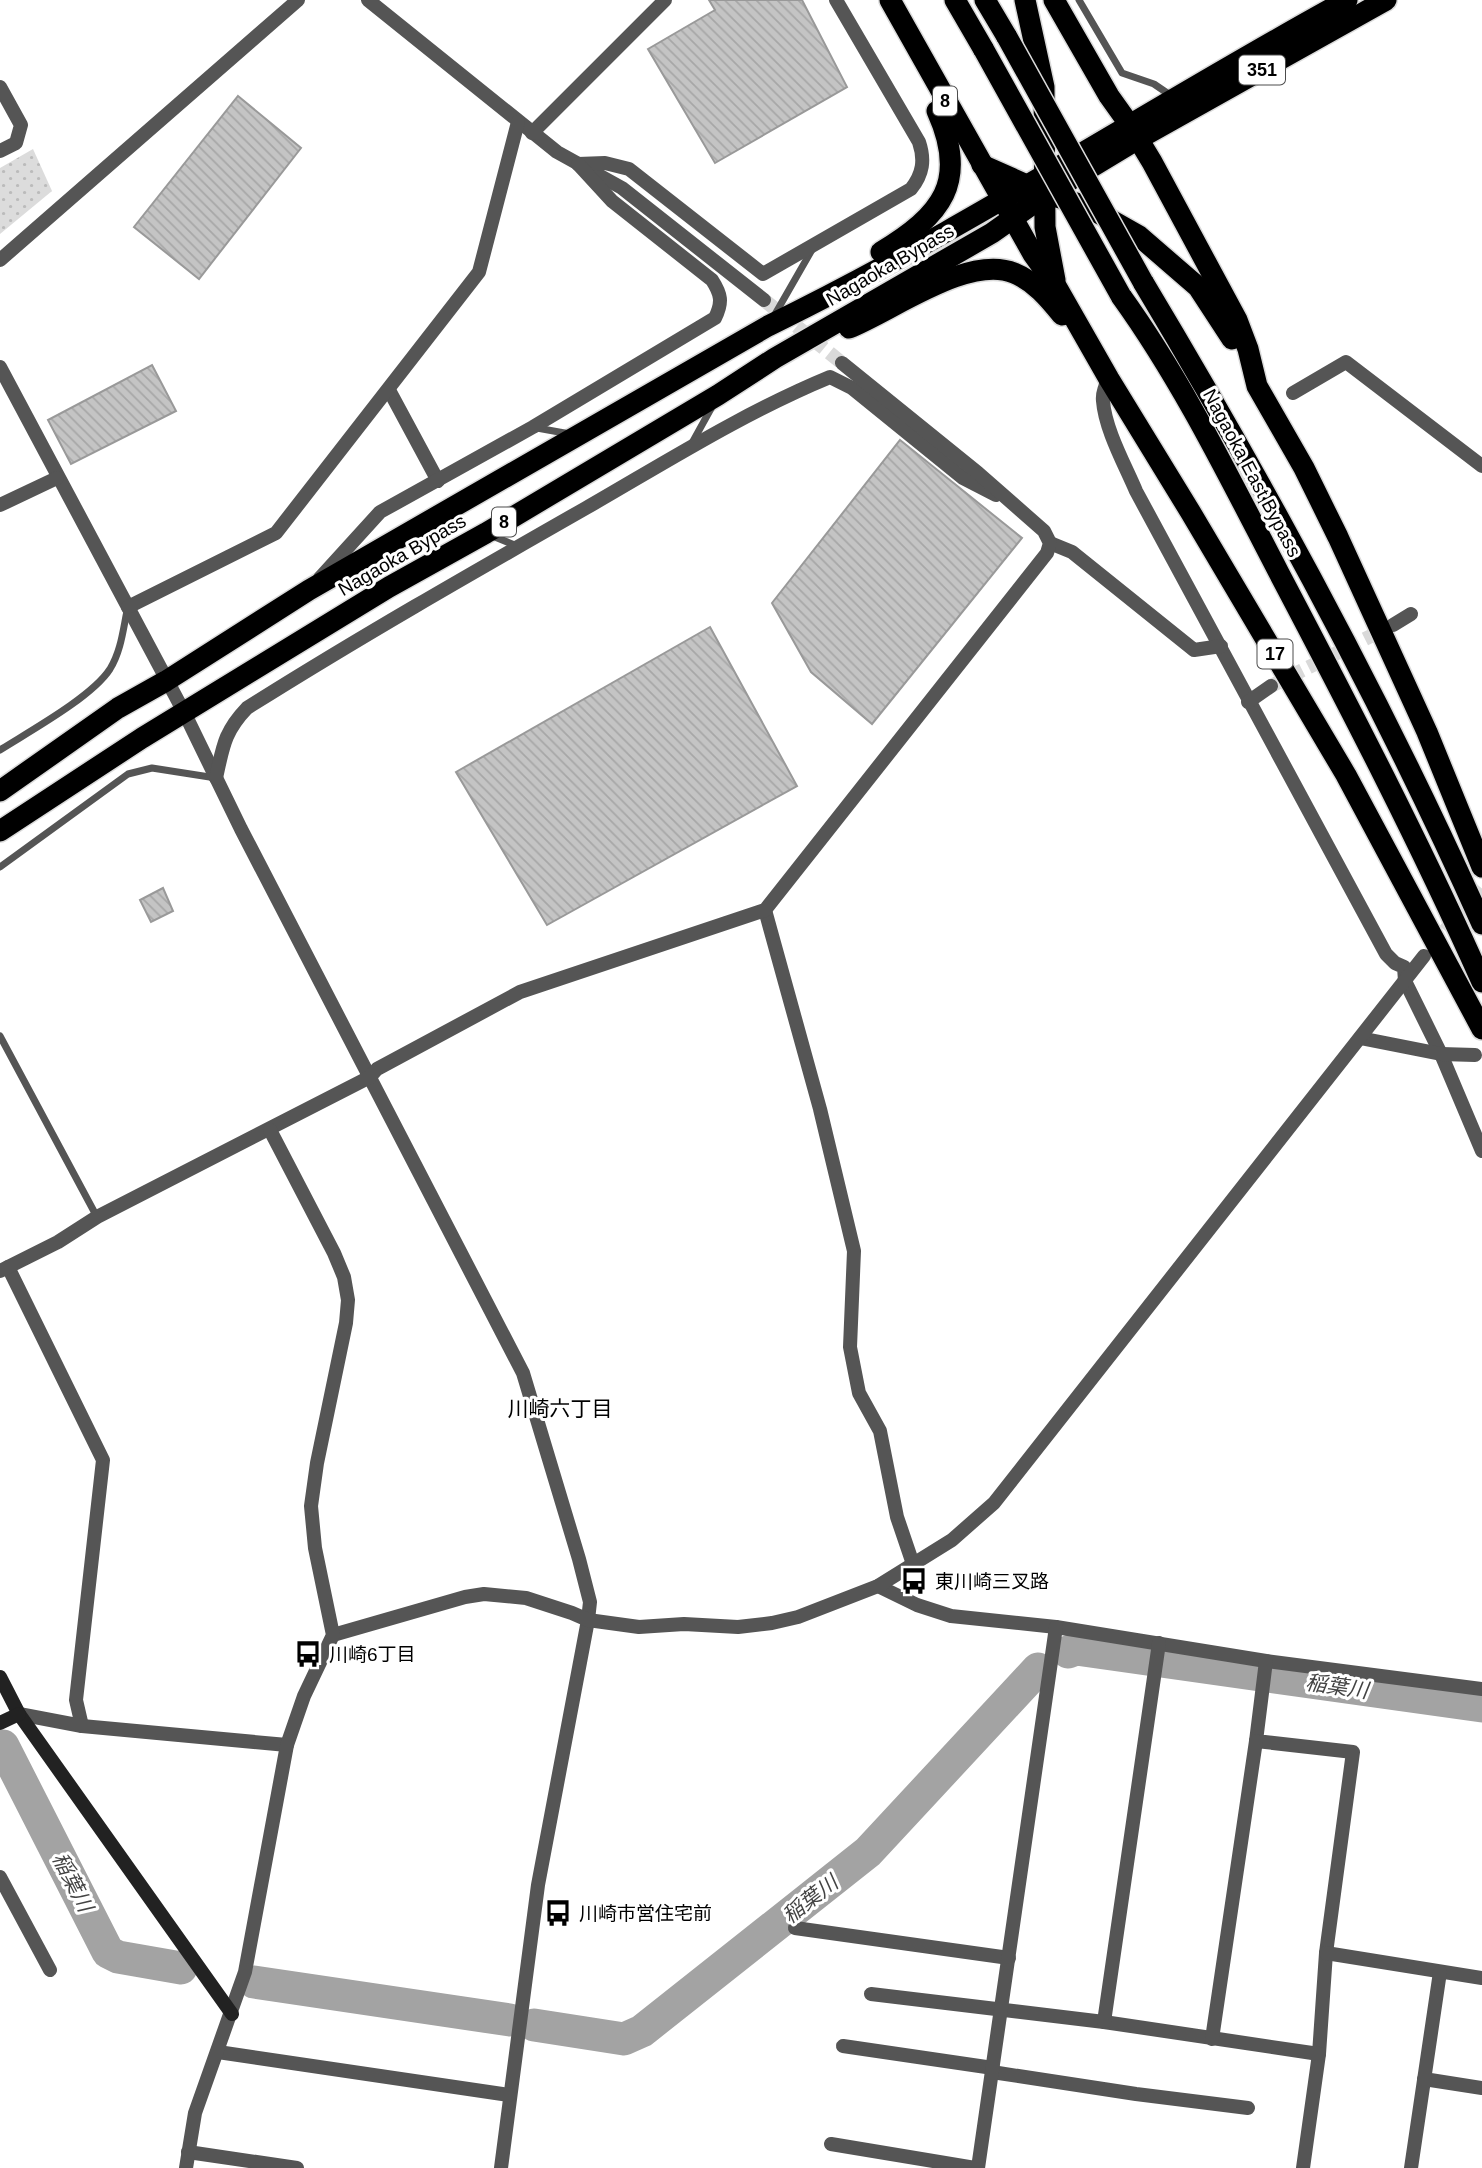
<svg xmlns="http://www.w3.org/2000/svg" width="1482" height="2168" font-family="Arial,'Noto Sans JP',sans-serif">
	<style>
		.park { fill: url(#park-dots) }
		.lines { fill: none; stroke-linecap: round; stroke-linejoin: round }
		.river { stroke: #a3a3a3; stroke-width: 33 }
		.building { fill: url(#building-back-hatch); stroke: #999; stroke-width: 2 }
		.street-tunnel { stroke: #d9d9d9; stroke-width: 14; stroke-dasharray: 14 7; stroke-linecap: butt }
		.highway-casing { stroke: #dbdbdb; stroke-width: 24 }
		.lane { stroke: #555; stroke-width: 7 }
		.street { stroke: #555; stroke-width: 14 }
		.secondary { stroke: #222; stroke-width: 14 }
		.highway { stroke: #000; stroke-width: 21 }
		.highway-bridge-casing { stroke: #dbdbdb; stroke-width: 24; stroke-linecap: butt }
		.highway-bridge { stroke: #000; stroke-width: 21 }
		.labels { text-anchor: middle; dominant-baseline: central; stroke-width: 6; stroke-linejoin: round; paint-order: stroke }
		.shield { fill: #fff; stroke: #4c4c4c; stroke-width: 2 }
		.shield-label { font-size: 18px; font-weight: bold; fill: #000 }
		.street-label { font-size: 19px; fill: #000; stroke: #fff }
		.poi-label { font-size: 19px; fill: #000; stroke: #fff; text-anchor: start }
		.neighbourhood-label { font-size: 21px; fill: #000; stroke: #fff }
		.water-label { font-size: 21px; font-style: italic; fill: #444; stroke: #fff }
	</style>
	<defs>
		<pattern id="park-dots" width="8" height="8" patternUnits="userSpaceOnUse" patternTransform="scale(1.75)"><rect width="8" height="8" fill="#dcdcdc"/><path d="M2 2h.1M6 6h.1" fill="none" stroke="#bbb" stroke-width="1.8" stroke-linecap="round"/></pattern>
		<pattern id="building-back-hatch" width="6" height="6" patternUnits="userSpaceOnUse" patternTransform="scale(1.75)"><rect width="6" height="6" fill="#c4c4c4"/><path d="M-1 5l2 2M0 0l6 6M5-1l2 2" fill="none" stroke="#a7a7a7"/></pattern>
	</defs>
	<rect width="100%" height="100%" fill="#fff"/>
	<path class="park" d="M33,149L52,191L0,234V168Z"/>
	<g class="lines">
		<g class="river">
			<path d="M1068,1652L1076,1649L1482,1706"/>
			<path d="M3,1746L108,1952L118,1957L181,1968"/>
			<path d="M254,1982L510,2020"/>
			<path d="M534,2025L624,2039L642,2031L868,1852L1038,1669"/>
		</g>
	</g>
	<g class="building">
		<path d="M709,0H802L847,87L715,163L648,49L715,10Z"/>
		<path d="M238,96L301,148L199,279L134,227Z"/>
		<path d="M152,365L176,411L71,464L48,420Z"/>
		<path d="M900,440L1022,538L872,724L811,672L772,603Z"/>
		<path d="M710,627L797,786L547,925L456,772Z"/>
		<path d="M163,888L173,911L151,922L140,900Z"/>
	</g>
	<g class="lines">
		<g class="street-tunnel">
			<path d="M764,300L842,363"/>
			<path d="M1271,686L1389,627"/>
			<path d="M1432,947L1482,884"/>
		</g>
		<defs>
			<g id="highway">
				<path d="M890,0L1033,254L1056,286L1109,379L1191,513L1346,775L1482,1029"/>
				<path d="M955,0L984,50"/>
				<path d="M985,0L1007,37"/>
				<path d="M1025,0L1044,87L1045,227L1055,280"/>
				<path d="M1054,0L1109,96L1129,124L1152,162L1237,320L1248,349L1257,386L1304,468L1338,537L1427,732L1482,867"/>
				<path d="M982,165L1047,194L1086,206L1139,236L1198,287L1232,339"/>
				<path d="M881,252C942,215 969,182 937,111"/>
				<path d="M1143,282C1267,489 1383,703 1482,924"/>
				<path d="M1121,296C1183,382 1230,479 1279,573C1350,708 1420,843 1482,982"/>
				<path d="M849,328C892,311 968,254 1014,273C1034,281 1049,299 1062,315"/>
				<path d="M0,791L118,708L166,681L309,590L768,326C967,229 1153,106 1347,0"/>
				<path d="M0,831L142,738L389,587L486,533L718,395L775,358L992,233L1047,194L1138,139L1386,0"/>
			</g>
		</defs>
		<use href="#highway" class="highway-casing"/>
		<g class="lane">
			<path d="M1079,0L1122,73L1154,84L1173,97"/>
			<path d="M774,316L813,248"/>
			<path d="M537,428L570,434"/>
			<path d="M692,443L713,405"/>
			<path d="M490,535L517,546"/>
			<path d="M0,750C30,731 92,697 110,669C121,651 123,630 127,611"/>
			<path d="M0,867L128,774L152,768L216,778"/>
			<path d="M0,1036L97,1217"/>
		</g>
		<g class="street">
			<path d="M368,0L557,152L622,188L764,300"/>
			<path d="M0,87L21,125L16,143L0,151"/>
			<path d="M532,133L665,0"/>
			<path d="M578,164L605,163L629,169L763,274L911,189C923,174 925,160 919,142L836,0"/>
			<path d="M0,260L298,0"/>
			<path d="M0,367L185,714L241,829L523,1373L579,1559L590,1602L588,1620L538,1885L501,2168"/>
			<path d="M1109,379C1105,386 1102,393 1103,401C1105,429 1125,465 1136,491L1386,954L1395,963L1404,967L1405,981L1441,1054L1482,1151"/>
			<path d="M389,390L438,481"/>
			<path d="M1293,393L1346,362L1482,466"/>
			<path d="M0,505L57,478"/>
			<path d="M1050,543L1072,552L1194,650L1221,646"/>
			<path d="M320,578L380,512L533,427L715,318C723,302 721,294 712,280L612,201L578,164"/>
			<path d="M128,607L276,533L479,272L518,122"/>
			<path d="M1393,625L1411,614"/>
			<path d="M1248,702L1271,686"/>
			<path d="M216,778C223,747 224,732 247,708C358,638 472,573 586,508C666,462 745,412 830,377L852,388L963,478L996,495"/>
			<path d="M765,910L820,1109L854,1251L850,1347L859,1393L880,1431L897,1517L913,1564"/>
			<path d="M1360,1038L1441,1054L1475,1055"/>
			<path d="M8,1267L103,1460L76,1700L82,1726"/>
			<path d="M0,1271L58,1242L97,1217L370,1077L377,1069L520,992L765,910L1047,553L1050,543L1044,531L978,473L842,363"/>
			<path d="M878,1586L917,1605L951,1616L1056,1627L1266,1661L1482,1689"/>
			<path d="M333,1635L465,1597L484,1594L526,1598L572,1613L588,1620L639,1627L684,1624L738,1627L772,1623L798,1617L878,1586L952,1540L994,1503L1424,956"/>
			<path d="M1266,1661L1256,1741L1353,1752L1326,1953L1319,2054L1303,2168"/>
			<path d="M19,1714L82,1726L287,1745"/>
			<path d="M0,1877L50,1970"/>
			<path d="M795,1928L1009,1958"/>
			<path d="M1326,1953L1482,1978"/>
			<path d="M871,1994L1104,2022L1319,2054"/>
			<path d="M1104,2022L1159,1643"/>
			<path d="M1212,2039L1256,1741"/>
			<path d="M843,2046L993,2068"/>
			<path d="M218,2052L509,2095"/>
			<path d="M992,2072L1136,2094L1248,2108"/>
			<path d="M1424,2079L1482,2088"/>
			<path d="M831,2144L975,2168"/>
			<path d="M188,2152L297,2168"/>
			<path d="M186,2168L195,2113L245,1972L287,1745L304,1696L333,1635L315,1548L311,1506L317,1463L346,1323L348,1300L344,1277L334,1253L270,1130"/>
			<path d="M978,2168L1056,1627"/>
			<path d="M1411,2168L1440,1972"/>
		</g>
		<g class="secondary">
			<path d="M0,1677L19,1714L232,2014"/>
			<path d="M0,1723L19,1714"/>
		</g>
		<use href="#highway" class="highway"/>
		<defs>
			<g id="highway-bridge">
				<path d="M1007,37L1143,282"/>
				<path d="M984,50L1121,296"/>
			</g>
		</defs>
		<use href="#highway-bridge" class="highway-bridge-casing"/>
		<use href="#highway-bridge" class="highway-bridge"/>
	</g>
	<defs>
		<symbol id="bus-bare" viewBox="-9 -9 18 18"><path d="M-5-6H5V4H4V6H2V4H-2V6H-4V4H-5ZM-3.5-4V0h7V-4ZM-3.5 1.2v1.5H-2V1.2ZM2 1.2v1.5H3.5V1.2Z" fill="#000" stroke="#fff" stroke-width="2.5" paint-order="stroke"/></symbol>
	</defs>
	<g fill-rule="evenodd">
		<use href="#bus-bare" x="895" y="1562" width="38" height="38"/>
		<use href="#bus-bare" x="289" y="1635" width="38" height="38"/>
		<use href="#bus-bare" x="539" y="1894" width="38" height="38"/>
	</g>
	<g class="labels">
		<g class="shield">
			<rect x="1239" y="55.5" width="46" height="29" rx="5"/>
			<rect x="933" y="86.5" width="24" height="29" rx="5"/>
			<rect x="492" y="507.5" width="24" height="29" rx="5"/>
			<rect x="1257.5" y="639.5" width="35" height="29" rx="5"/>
		</g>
		<g class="shield-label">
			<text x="1262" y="70">351</text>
			<text x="945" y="101">8</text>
			<text x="504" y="522">8</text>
			<text x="1275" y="654">17</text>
		</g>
		<g class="street-label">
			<text transform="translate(890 265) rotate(-30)">Nagaoka Bypass</text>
			<text transform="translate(1252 473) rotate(62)">Nagaoka East Bypass</text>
			<text transform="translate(402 555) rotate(-30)">Nagaoka Bypass</text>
		</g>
		<g class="poi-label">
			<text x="935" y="1581">東川崎三叉路</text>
			<text x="329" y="1654">川崎6丁目</text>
			<text x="579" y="1913">川崎市営住宅前</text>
		</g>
		<g class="neighbourhood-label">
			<text x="560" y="1408">川崎六丁目</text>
		</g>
		<g class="water-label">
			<text transform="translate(1337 1686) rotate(8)">稲葉川</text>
			<text transform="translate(73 1882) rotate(63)">稲葉川</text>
			<text transform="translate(810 1899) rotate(-38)">稲葉川</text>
		</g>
	</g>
</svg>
